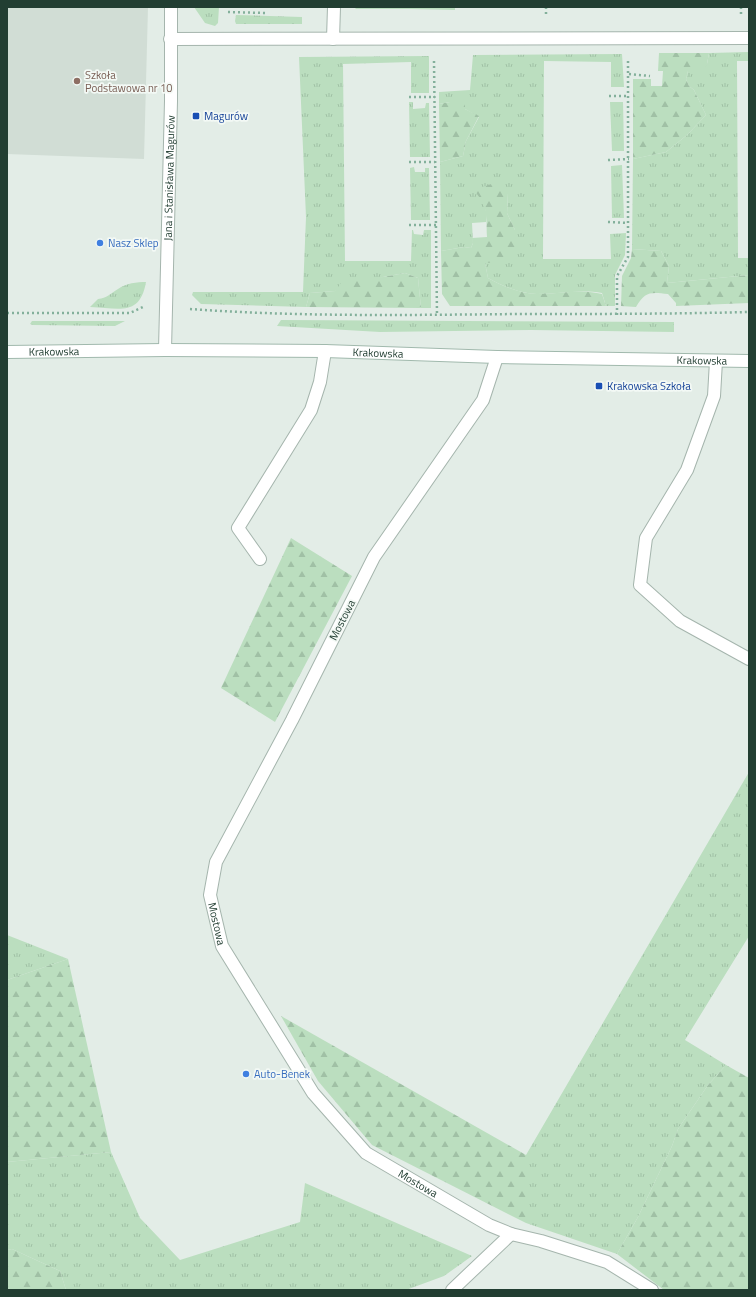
<svg xmlns="http://www.w3.org/2000/svg" width="756" height="1297" font-family="'Titillium Web',sans-serif">
	<style>
		.built { fill: #d1ddd5 }
		.grass { fill: url(#grass-tufts) }
		.forest { fill: url(#forest-firs) }
		.lines { fill: none; stroke-linecap: round; stroke-linejoin: round }
		.lane-casing { stroke: #a5b5ad; stroke-width: 14 }
		.street-casing { stroke: #a5b5ad; stroke-width: 14 }
		.secondary-casing { stroke: #a1b9ad; stroke-width: 14 }
		.path { stroke: #83b09b; stroke-width: 2.5; stroke-dasharray: 2 3; stroke-linecap: butt }
		.lane { stroke: #fff; stroke-width: 12 }
		.street { stroke: #fff; stroke-width: 12 }
		.secondary { stroke: #fff; stroke-width: 12 }
		.education-dot { fill: #8d6e63; stroke: #f3f9f5; stroke-width: 1.5 }
		.transit-dot { fill: #1a4fb4; stroke: #f3f9f5; stroke-width: 1.5 }
		.shop-dot { fill: #3f7fe0; stroke: #f3f9f5; stroke-width: 1.5 }
		.labels { text-anchor: middle; dominant-baseline: central; stroke-width: 3.5; stroke-linejoin: round; paint-order: stroke }
		.education-label { font-size: 11px; fill: #785e54; stroke: #f3f9f5; text-anchor: start }
		.transit-label { font-size: 11px; fill: #164399; stroke: #f3f9f5; text-anchor: start }
		.street-label { font-size: 11px; fill: #223e32; stroke: #f3f9f5 }
		.shop-label { font-size: 11px; fill: #366cbe; stroke: #f3f9f5; text-anchor: start }
	</style>
	<defs>
		<pattern id="grass-tufts" width="24" height="20" patternUnits="userSpaceOnUse"><rect width="24" height="20" fill="#bbdebf"/><path d="M3 7l-1-3M5 7V3M7 7l1-3M15 17l-1-3M17 17v-4M19 17l1-3" fill="none" stroke="#a0c0a5"/></pattern>
		<pattern id="forest-firs" width="22" height="20" patternUnits="userSpaceOnUse"><rect width="22" height="20" fill="#bbdebf"/><path d="M5 1l3.5 6h-7zM16 11l3.5 6h-7z" fill="#a0c0a5"/></pattern>
	</defs>
	<rect width="100%" height="100%" fill="#e3ede7"/>
	<path class="built" d="M7,7H148L144,159L7,154Z"/>
	<g class="grass">
		<path d="M194,7H219L218,23L215,26L205,23Z"/>
		<path d="M411,7H455V10L411,9Z"/>
		<path d="M598,7H656L655,8Z"/>
		<path d="M236,15L302,17V24H236L235,21Z"/>
		<path d="M749,52V61H737L738,258H749V275L667,283L669,266L661,251L632,249L633,159L666,152L687,135L706,115L694,90L689,86L686,79L688,71L707,64L709,53Z"/>
		<path d="M622,54L624,87H611V62L544,61L543,259H611L610,234L626,233L625,255L615,275V306H606L602,293C581,289 559,294 537,294C521,294 502,286 488,278L485,263L515,230L507,213L508,193L484,203L487,215L486,222L472,223L473,243L471,248L464,247L441,251L440,162L463,156L466,141L479,117L465,109V103L450,102L439,104V92L470,90L473,55Z"/>
		<path d="M429,56V93H411V62L343,64L345,261H411L412,230H413L414,234L423,235L424,230H431V308H421L418,278L405,273L383,277L335,291L310,293L306,307L201,304L192,295L193,292H303L306,217L299,57Z"/>
		<path d="M409,102H413V109L425,108L426,103H429L430,157H410Z"/>
		<path d="M610,102H623L624,151H612Z"/>
		<path d="M622,165L624,218H612L611,166Z"/>
		<path d="M414,167L415,172H425V168H429L430,220H411L410,168Z"/>
		<path d="M146,282C140,317 119,308 90,307L98,299C107,298 110,294 118,289C126,283 137,282 146,282Z"/>
		<path d="M281,320L674,322V332L531,330L380,332L277,326Z"/>
		<path d="M32,321H125L115,326L33,325L30,324Z"/>
		<path d="M749,772V936L685,1040L726,1065L708,1085L678,1129L672,1146L638,1217L617,1254L526,1223V1155Z"/>
		<path d="M7,935L68,959L7,980Z"/>
		<path d="M111,1152L140,1218L180,1260L300,1222L305,1183L472,1256L444,1276L406,1290H66L60,1271L12,1249L7,1250V1162Z"/>
	</g>
	<g class="forest">
		<path d="M354,7H411V9H356Z"/>
		<path d="M659,53H709L707,64L702,71H688L686,79L689,86L694,90L706,115L687,135L666,152L633,159V79H651V86H662L663,71H658Z"/>
		<path d="M450,102H465V109L479,116L466,141L463,156L440,162L439,104Z"/>
		<path d="M494,183L508,193L507,213L515,230L516,248L506,262L485,263L488,278C502,286 521,294 538,294C559,294 581,289 602,294L606,306H450L442,294L441,251L464,247L471,248L473,243L472,238L487,237C486,214 489,209 474,190Z"/>
		<path d="M632,249L661,251L669,266L667,283L749,275V303L676,306V303L668,294C651,292 645,291 636,307L621,306L622,276L631,258Z"/>
		<path d="M405,273L418,278L421,308L306,307L310,293L335,291L344,279L383,277Z"/>
		<path d="M291,538L352,576L275,722L221,688Z"/>
		<path d="M68,959L111,1152L7,1162V980Z"/>
		<path d="M281,1016L526,1155V1223L372,1145L318,1081Z"/>
		<path d="M726,1065L749,1078V1290H664L617,1254L638,1217L672,1146L678,1129L708,1085Z"/>
		<path d="M12,1249L60,1271L66,1290H7V1250Z"/>
	</g>
	<g class="lines">
		<defs>
			<g id="lane">
				<path d="M170,39L749,38"/>
				<path d="M333,39L334,7"/>
				<path d="M716,361L714,396L687,470L646,538L640,585L680,621L749,659"/>
				<path d="M260,559L238,528L311,410L320,382L325,351"/>
			</g>
			<g id="street">
				<path id="s1" d="M165,350L171,101V7"/>
				<path id="s2" d="M497,357L483,400L374,557L292,720L216,862L210,895L222,946L313,1093L366,1153L489,1225L511,1234L541,1241L607,1262L652,1290"/>
				<path d="M452,1290L511,1234"/>
			</g>
			<g id="secondary">
				<path id="s3" d="M7,352L165,350L325,351L497,357L749,361"/>
			</g>
		</defs>
		<use href="#lane" class="lane-casing"/>
		<use href="#street" class="street-casing"/>
		<use href="#secondary" class="secondary-casing"/>
		<g class="path">
			<path d="M546,7V16"/>
			<path d="M228,12L265,13"/>
			<path d="M741,14V7"/>
			<path d="M434,61L437,315"/>
			<path d="M629,74L650,76"/>
			<path d="M609,96H629"/>
			<path d="M409,97H435"/>
			<path d="M608,160L629,159"/>
			<path d="M409,162H435"/>
			<path d="M608,222L628,223"/>
			<path d="M409,225H437"/>
			<path d="M190,309C300,317 410,315 519,314C596,314 672,314 749,312"/>
			<path d="M7,313H130L143,307"/>
			<path d="M617,315V276L628,257V61"/>
		</g>
		<use href="#lane" class="lane"/>
		<use href="#street" class="street"/>
		<use href="#secondary" class="secondary"/>
	</g>
	<circle class="education-dot" cx="77" cy="81" r="4"/>
	<g class="transit-dot">
		<rect x="192" y="112" width="8" height="8" rx="2"/>
		<rect x="595" y="382" width="8" height="8" rx="2"/>
	</g>
	<g class="shop-dot">
		<circle cx="100" cy="243" r="4"/>
		<circle cx="246" cy="1074" r="4"/>
	</g>
	<g class="labels">
		<g class="education-label">
			<text x="85" y="75">Szkoła<tspan x="85" dy="13">Podstawowa nr 10</tspan></text>
		</g>
		<g class="transit-label">
			<text x="204" y="116">Magurów</text>
			<text x="607" y="386">Krakowska Szkoła</text>
		</g>
		<g class="street-label">
			<text stroke="none"><textPath href="#s1" startOffset="172">Jana i Stanisława Magurów</textPath></text>
			<text stroke="none"><textPath href="#s3" startOffset="47">Krakowska</textPath></text>
			<text stroke="none"><textPath href="#s3" startOffset="371">Krakowska</textPath></text>
			<text stroke="none"><textPath href="#s3" startOffset="695">Krakowska</textPath></text>
			<text transform="translate(342 620) rotate(-63)">Mostowa</text>
			<text stroke="none"><textPath href="#s2" startOffset="643">Mostowa</textPath></text>
			<text stroke="none"><textPath href="#s2" startOffset="979">Mostowa</textPath></text>
		</g>
		<g class="shop-label">
			<text x="108" y="243">Nasz Sklep</text>
			<text x="254" y="1074">Auto-Benek</text>
		</g>
	</g>
	<rect width="756" height="1297" fill="none" stroke="#223e32" stroke-width="16"/>
</svg>
